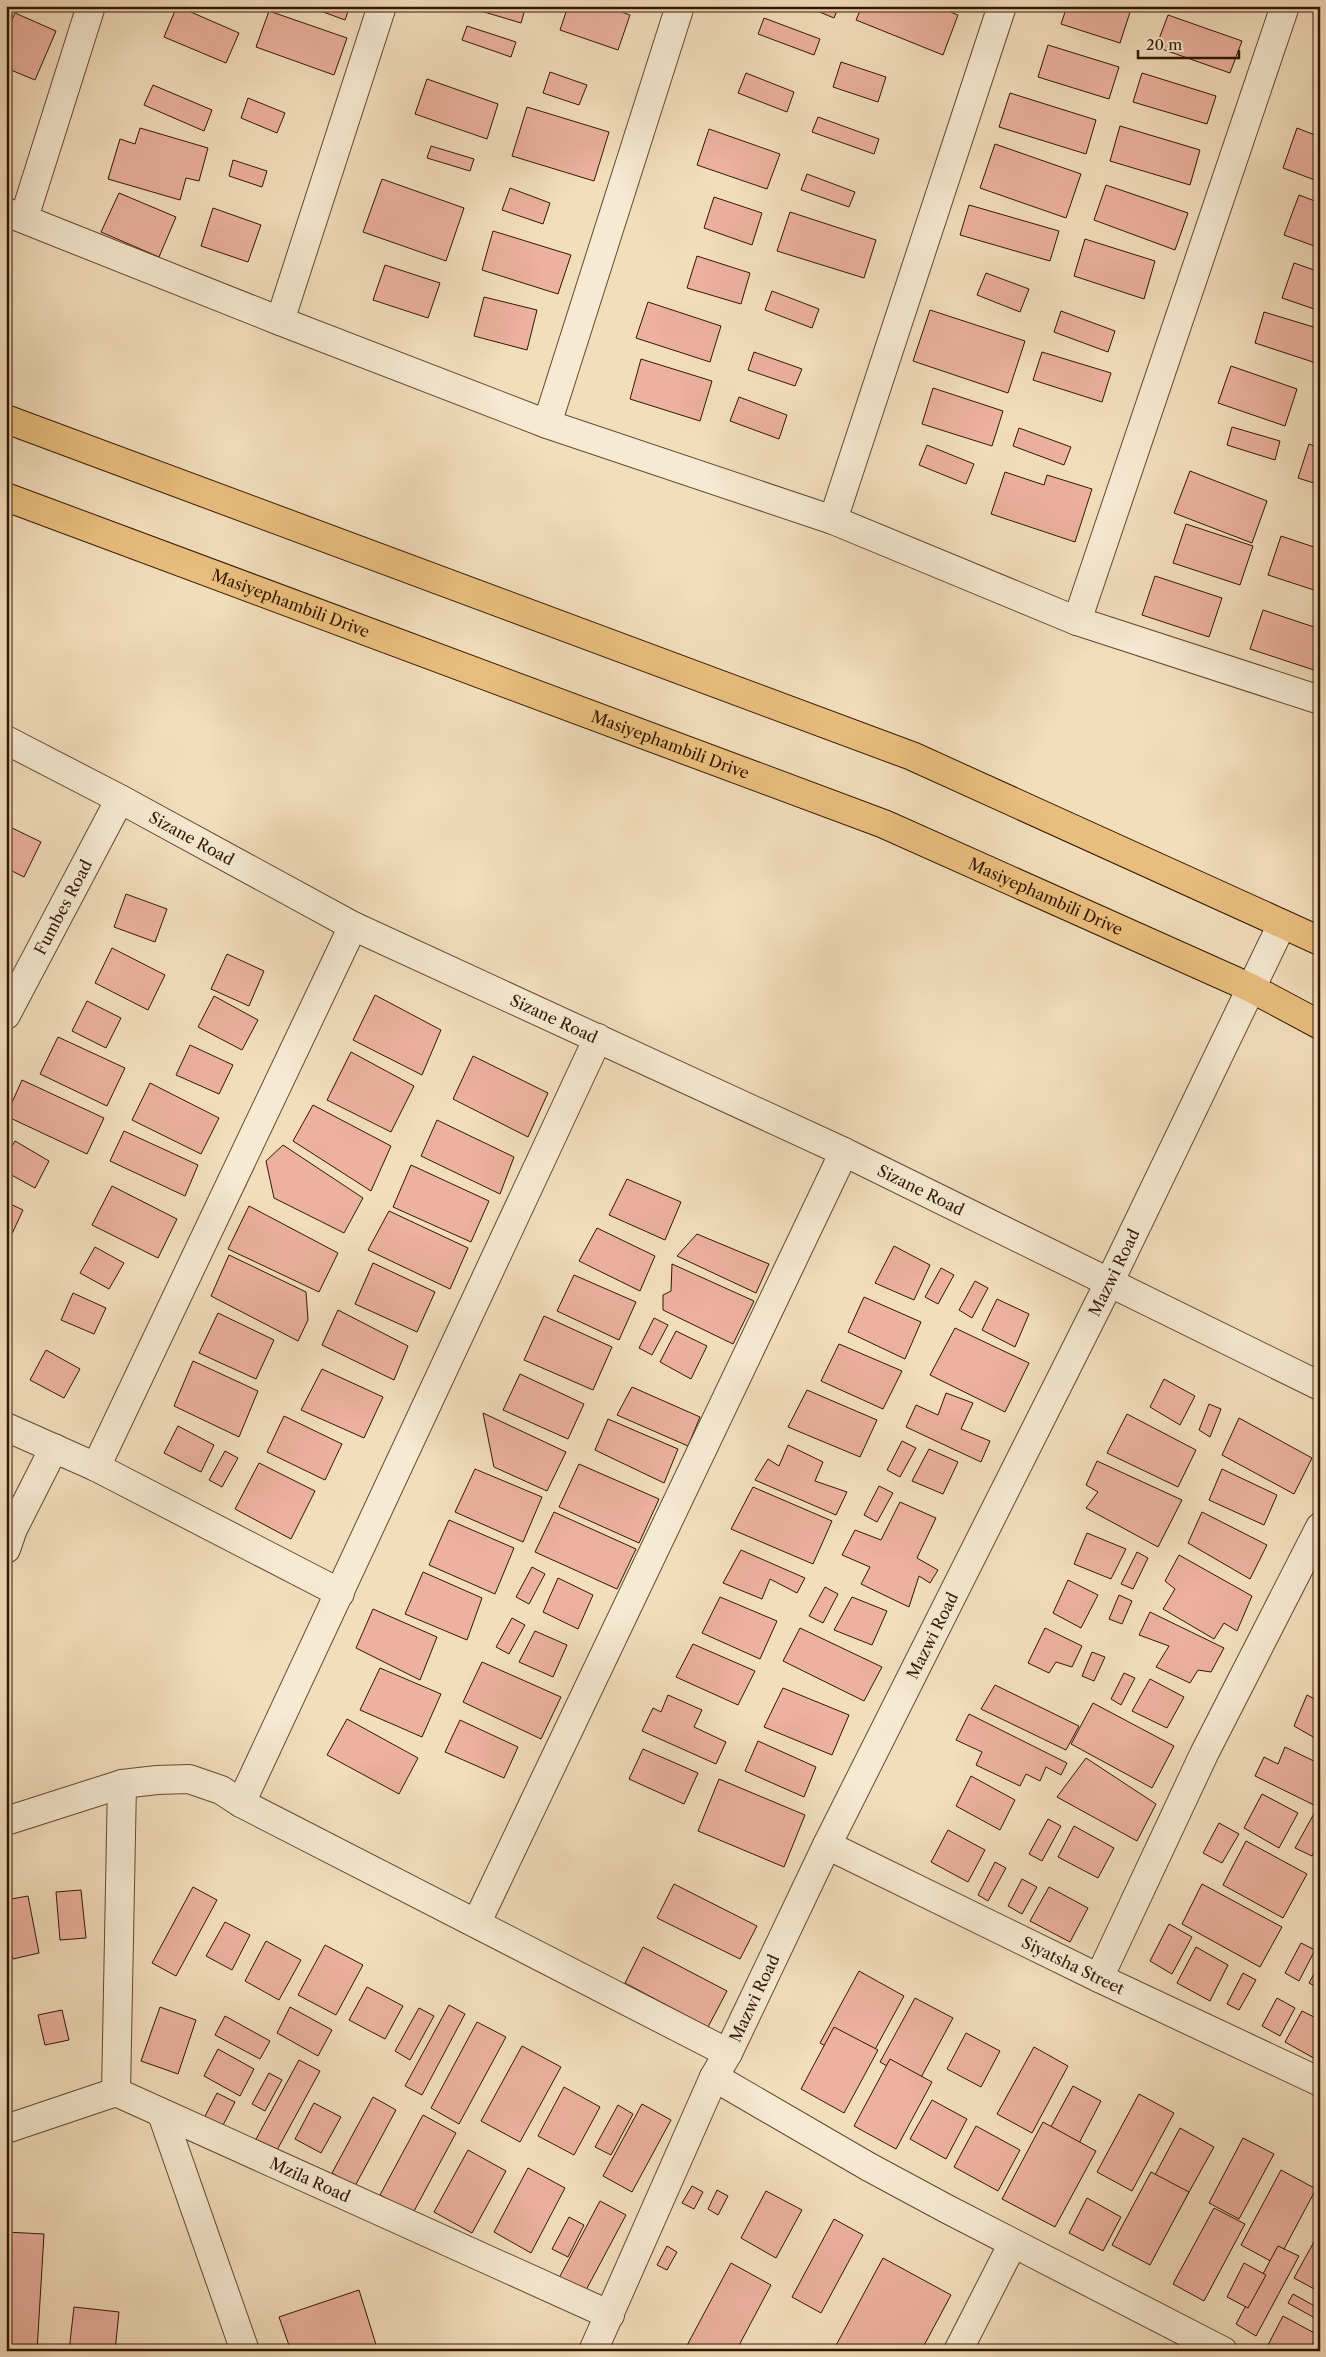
<svg xmlns="http://www.w3.org/2000/svg" width="1326" height="2357" font-family="'Libre Caslon Text',serif">
	<style>
		.building { fill: #ecb19f; stroke: #321700 }
		.lines { fill: none; stroke-linecap: round; stroke-linejoin: round }
		.minor-casing { stroke: #62492f; stroke-width: 30 }
		.primary-casing { stroke: #321700; stroke-width: 30 }
		.minor { stroke: #f7ead3; stroke-width: 28 }
		.primary { stroke: #eabf7e; stroke-width: 28 }
		.labels { text-anchor: middle; dominant-baseline: central; stroke-width: 5; stroke-linejoin: round; paint-order: stroke }
		.street-label { font-size: 16px; fill: #321700; stroke: #f7ead3 }
	</style>
	<rect width="100%" height="100%" fill="#f3debc"/>
	<filter id="stains"><feTurbulence type="fractalNoise" baseFrequency=".004" numOctaves="4"/><feColorMatrix values="0 0 0 0 .2 0 0 0 0 .09 0 0 0 0 .02 0 0 0 .5 -.17"/></filter>
	<radialGradient id="worn" r=".72"><stop offset=".6" stop-color="#630" stop-opacity="0"/><stop offset="1" stop-color="#630" stop-opacity=".3"/></radialGradient>
	<g class="building">
		<path d="M177,6L239,33L226,63L164,37Z"/>
		<path d="M307,6H350L345,20Z"/>
		<path d="M464,6H526L521,23Z"/>
		<path d="M568,6H605L630,15L618,50L560,30Z"/>
		<path d="M805,6H839L834,18Z"/>
		<path d="M862,6H935L958,15L943,55L856,20Z"/>
		<path d="M1067,6H1132L1120,43L1061,24Z"/>
		<path d="M269,11L347,38L334,75L256,47Z"/>
		<path d="M15,13L56,31L35,80L6,68V33Z"/>
		<path d="M1168,15L1242,41L1230,73L1156,47Z"/>
		<path d="M764,18L820,39L814,55L758,34Z"/>
		<path d="M467,26L516,42L511,57L462,40Z"/>
		<path d="M1048,45L1119,67L1109,99L1038,77Z"/>
		<path d="M841,62L886,77L878,102L833,87Z"/>
		<path d="M550,72L587,85L579,105L543,93Z"/>
		<path d="M746,73L794,92L787,112L738,93Z"/>
		<path d="M1142,73L1216,96L1207,124L1133,102Z"/>
		<path d="M427,79L498,104L487,139L415,114Z"/>
		<path d="M153,85L212,110L204,131L144,105Z"/>
		<path d="M1010,93L1096,120L1086,154L999,127Z"/>
		<path d="M248,98L285,113L277,133L241,118Z"/>
		<path d="M527,107L609,132L594,181L512,156Z"/>
		<path d="M818,117L879,139L874,154L812,132Z"/>
		<path d="M1120,126L1200,150L1190,185L1110,161Z"/>
		<path d="M140,128L208,148L199,181L186,178L180,200L108,179L120,139L135,144Z"/>
		<path d="M1297,128L1320,137V182L1283,168Z"/>
		<path d="M709,129L780,154L767,189L697,165Z"/>
		<path d="M995,144L1081,174L1066,218L980,188Z"/>
		<path d="M431,146L474,159L470,171L427,158Z"/>
		<path d="M233,160L267,171L262,187L229,176Z"/>
		<path d="M807,174L855,192L849,207L801,190Z"/>
		<path d="M382,179L464,208L446,261L363,232Z"/>
		<path d="M1106,185L1188,213L1175,250L1094,220Z"/>
		<path d="M510,188L550,203L543,224L502,210Z"/>
		<path d="M119,193L176,217L159,257L101,232Z"/>
		<path d="M1299,195L1320,203V248L1284,235Z"/>
		<path d="M714,197L762,213L752,245L704,228Z"/>
		<path d="M969,205L1059,231L1050,261L960,235Z"/>
		<path d="M213,208L261,225L248,262L201,246Z"/>
		<path d="M790,212L876,240L864,278L777,251Z"/>
		<path d="M493,231L571,255L558,294L482,270Z"/>
		<path d="M1085,239L1155,261L1144,299L1074,276Z"/>
		<path d="M697,256L750,273L741,304L687,288Z"/>
		<path d="M1294,263L1320,272V311L1282,298Z"/>
		<path d="M385,265L440,283L428,318L373,300Z"/>
		<path d="M986,273L1029,289L1020,312L977,295Z"/>
		<path d="M772,291L819,309L812,328L765,310Z"/>
		<path d="M484,297L537,310L527,350L474,336Z"/>
		<path d="M648,302L721,326L710,362L636,338Z"/>
		<path d="M930,310L1025,341L1008,393L913,361Z"/>
		<path d="M1061,311L1115,331L1108,352L1054,332Z"/>
		<path d="M1264,312L1320,329V352L1316,363L1255,343Z"/>
		<path d="M754,352L802,369L795,386L748,370Z"/>
		<path d="M1042,352L1111,373L1102,402L1033,380Z"/>
		<path d="M641,359L712,381L700,421L630,399Z"/>
		<path d="M1231,366L1297,389L1285,426L1218,403Z"/>
		<path d="M933,388L1003,411L992,446L922,424Z"/>
		<path d="M739,397L787,415L779,439L730,421Z"/>
		<path d="M1232,427L1280,441L1275,460L1227,445Z"/>
		<path d="M1019,428L1071,447L1064,465L1013,446Z"/>
		<path d="M1309,444L1320,448V485L1298,478Z"/>
		<path d="M927,445L974,464L966,484L919,465Z"/>
		<path d="M1190,471L1267,501L1252,543L1174,513Z"/>
		<path d="M1005,472L1044,485L1047,475L1092,489L1075,542L991,514Z"/>
		<path d="M1186,524L1253,546L1240,585L1173,563Z"/>
		<path d="M1281,536L1320,549V592L1268,575Z"/>
		<path d="M1155,576L1222,598L1209,637L1142,615Z"/>
		<path d="M1263,610L1320,629V663L1317,671L1250,649Z"/>
		<path d="M6,825L41,842L24,877L6,868Z"/>
		<path d="M126,894L167,909L155,942L114,927Z"/>
		<path d="M112,948L165,975L148,1010L95,983Z"/>
		<path d="M227,954L264,971L249,1006L211,989Z"/>
		<path d="M375,995L441,1030L422,1075L353,1040Z"/>
		<path d="M214,996L258,1020L242,1050L198,1027Z"/>
		<path d="M87,1001L121,1018L106,1048L72,1031Z"/>
		<path d="M58,1037L125,1068L107,1106L40,1074Z"/>
		<path d="M190,1045L233,1065L219,1094L176,1075Z"/>
		<path d="M351,1052L414,1086L391,1132L327,1100Z"/>
		<path d="M473,1056L548,1093L528,1137L453,1099Z"/>
		<path d="M22,1080L104,1118L87,1154L6,1116Z"/>
		<path d="M150,1083L219,1118L201,1154L132,1120Z"/>
		<path d="M313,1105L391,1146L371,1191L293,1141Z"/>
		<path d="M437,1120L514,1157L500,1194L421,1156Z"/>
		<path d="M124,1131L198,1165L185,1196L110,1161Z"/>
		<path d="M15,1141L49,1161L35,1188L6,1172V1157Z"/>
		<path d="M283,1145L363,1198L344,1233L274,1198L266,1161Z"/>
		<path d="M411,1165L489,1201L471,1242L393,1207Z"/>
		<path d="M627,1179L681,1202L665,1240L609,1215Z"/>
		<path d="M112,1186L177,1219L158,1258L92,1225Z"/>
		<path d="M6,1202L23,1210L11,1236L6,1234Z"/>
		<path d="M249,1206L338,1253L319,1292L228,1249Z"/>
		<path d="M389,1211L468,1248L450,1289L368,1250Z"/>
		<path d="M597,1228L655,1256L640,1291L579,1261Z"/>
		<path d="M697,1234L769,1264L756,1293L677,1256Z"/>
		<path d="M894,1246L930,1265L914,1300L875,1283Z"/>
		<path d="M95,1247L124,1263L109,1289L80,1273Z"/>
		<path d="M229,1255L306,1292L308,1320L298,1341L211,1296Z"/>
		<path d="M373,1263L435,1292L417,1332L355,1304Z"/>
		<path d="M672,1264L754,1301L733,1344L663,1310V1295L671,1291Z"/>
		<path d="M941,1268L954,1275L938,1304L925,1297Z"/>
		<path d="M574,1275L636,1302L619,1340L557,1311Z"/>
		<path d="M975,1281L988,1288L972,1318L959,1310Z"/>
		<path d="M73,1293L106,1308L94,1334L61,1320Z"/>
		<path d="M864,1297L921,1322L905,1359L848,1332Z"/>
		<path d="M997,1299L1029,1314L1015,1347L982,1330Z"/>
		<path d="M338,1310L408,1346L394,1380L322,1345Z"/>
		<path d="M218,1313L274,1340L256,1379L199,1353Z"/>
		<path d="M544,1316L612,1347L593,1390L524,1360Z"/>
		<path d="M654,1318L668,1325L652,1355L639,1348Z"/>
		<path d="M955,1328L1029,1363L1005,1412L930,1375Z"/>
		<path d="M676,1331L707,1346L691,1379L660,1362Z"/>
		<path d="M839,1344L902,1371L883,1409L821,1381Z"/>
		<path d="M46,1350L80,1369L64,1398L30,1380Z"/>
		<path d="M193,1361L258,1391L239,1437L174,1406Z"/>
		<path d="M322,1369L383,1397L364,1438L301,1410Z"/>
		<path d="M520,1374L584,1404L568,1439L503,1410Z"/>
		<path d="M1164,1379L1195,1396L1180,1425L1150,1407Z"/>
		<path d="M632,1387L700,1417L688,1446L617,1415Z"/>
		<path d="M807,1390L877,1420L860,1457L788,1427Z"/>
		<path d="M946,1393L973,1403L961,1429L990,1441L981,1462L906,1427L916,1405L938,1415Z"/>
		<path d="M1209,1404L1221,1409L1210,1437L1199,1430Z"/>
		<path d="M483,1413L566,1452L547,1491L494,1467Z"/>
		<path d="M1127,1414L1196,1450L1178,1487L1107,1453Z"/>
		<path d="M284,1416L342,1444L325,1480L267,1452Z"/>
		<path d="M1239,1418L1312,1458L1294,1494L1222,1455Z"/>
		<path d="M608,1419L678,1449L664,1483L595,1450Z"/>
		<path d="M178,1426L214,1445L201,1472L164,1453Z"/>
		<path d="M902,1441L916,1448L900,1477L887,1470Z"/>
		<path d="M788,1445L823,1462L815,1481L847,1492L836,1515L755,1480L768,1459L779,1466Z"/>
		<path d="M929,1449L958,1462L943,1494L912,1481Z"/>
		<path d="M225,1451L238,1458L222,1487L209,1480Z"/>
		<path d="M1097,1461L1182,1500L1158,1547L1086,1508L1098,1492L1086,1485Z"/>
		<path d="M259,1463L315,1491L291,1539L235,1509Z"/>
		<path d="M579,1464L659,1499L639,1543L559,1507Z"/>
		<path d="M475,1469L542,1497L523,1542L455,1512Z"/>
		<path d="M1222,1469L1277,1495L1264,1525L1209,1500Z"/>
		<path d="M879,1486L893,1493L877,1522L864,1515Z"/>
		<path d="M753,1487L832,1521L813,1564L731,1529Z"/>
		<path d="M900,1502L936,1518L917,1558L938,1570L930,1583L919,1576L909,1607L861,1584L870,1567L842,1555L855,1530L881,1540Z"/>
		<path d="M554,1512L636,1549L617,1589L535,1552Z"/>
		<path d="M1202,1512L1267,1545L1250,1579L1188,1543Z"/>
		<path d="M449,1520L514,1548L495,1594L429,1565Z"/>
		<path d="M1087,1533L1126,1549L1111,1579L1074,1564Z"/>
		<path d="M741,1550L805,1578L797,1593L770,1579L762,1599L723,1583Z"/>
		<path d="M1137,1552L1148,1558L1133,1589L1121,1584Z"/>
		<path d="M1179,1555L1252,1596L1237,1631L1224,1623L1214,1639L1163,1609L1175,1589L1165,1581Z"/>
		<path d="M532,1567L545,1574L529,1604L516,1597Z"/>
		<path d="M423,1572L482,1598L467,1640L405,1614Z"/>
		<path d="M558,1578L593,1595L578,1629L543,1612Z"/>
		<path d="M1068,1580L1098,1595L1081,1628L1053,1613Z"/>
		<path d="M825,1587L838,1594L823,1623L809,1616Z"/>
		<path d="M1119,1595L1132,1601L1122,1624L1109,1619Z"/>
		<path d="M720,1597L777,1621L760,1659L702,1633Z"/>
		<path d="M852,1597L887,1611L872,1645L834,1630Z"/>
		<path d="M373,1609L437,1637L420,1680L356,1648Z"/>
		<path d="M1150,1612L1224,1648L1211,1672L1198,1670L1190,1683L1156,1667L1169,1646L1139,1635Z"/>
		<path d="M512,1618L525,1625L509,1654L496,1647Z"/>
		<path d="M800,1628L882,1667L864,1701L783,1661Z"/>
		<path d="M1045,1628L1082,1646L1072,1667L1056,1662L1049,1673L1028,1663Z"/>
		<path d="M535,1631L567,1645L553,1677L519,1662Z"/>
		<path d="M693,1644L755,1671L738,1705L676,1677Z"/>
		<path d="M1092,1652L1105,1657L1094,1681L1082,1676Z"/>
		<path d="M482,1662L561,1697L541,1739L463,1702Z"/>
		<path d="M380,1668L441,1694L422,1737L360,1710Z"/>
		<path d="M1124,1673L1135,1678L1121,1705L1111,1699Z"/>
		<path d="M1150,1679L1184,1697L1167,1728L1132,1711Z"/>
		<path d="M995,1685L1079,1726L1066,1750L981,1709Z"/>
		<path d="M783,1688L849,1715L832,1755L764,1727Z"/>
		<path d="M668,1695L702,1710L694,1727L726,1742L716,1764L642,1731L653,1708L661,1712Z"/>
		<path d="M1307,1695L1320,1702V1741L1294,1726Z"/>
		<path d="M1093,1703L1174,1746L1152,1788L1071,1744Z"/>
		<path d="M969,1714L1067,1763L1061,1775L1046,1767L1040,1781L1026,1774L1020,1786L976,1765L982,1752L956,1740Z"/>
		<path d="M347,1719L418,1758L399,1794L327,1755Z"/>
		<path d="M460,1720L518,1747L504,1778L445,1752Z"/>
		<path d="M758,1741L816,1767L804,1797L745,1771Z"/>
		<path d="M1285,1747L1320,1764V1808L1255,1776L1264,1757L1278,1764Z"/>
		<path d="M643,1749L698,1773L684,1804L629,1779Z"/>
		<path d="M1086,1758L1156,1804L1137,1841L1057,1797Z"/>
		<path d="M971,1776L1015,1800L1000,1830L956,1806Z"/>
		<path d="M719,1779L805,1815L784,1867L698,1831Z"/>
		<path d="M1262,1794L1298,1813L1279,1848L1244,1828Z"/>
		<path d="M1316,1810L1320,1812V1841L1312,1856L1295,1848Z"/>
		<path d="M1048,1819L1061,1826L1042,1861L1029,1854Z"/>
		<path d="M1219,1823L1239,1834L1222,1863L1203,1853Z"/>
		<path d="M1074,1826L1114,1848L1098,1878L1058,1857Z"/>
		<path d="M948,1830L985,1850L968,1882L931,1862Z"/>
		<path d="M1246,1841L1307,1874L1283,1918L1223,1885Z"/>
		<path d="M995,1862L1006,1868L988,1901L978,1895Z"/>
		<path d="M1022,1879L1037,1887L1022,1914L1008,1906Z"/>
		<path d="M674,1884L757,1926L740,1959L657,1918Z"/>
		<path d="M1202,1884L1282,1927L1260,1967L1182,1924Z"/>
		<path d="M193,1887L217,1900L176,1976L152,1963Z"/>
		<path d="M1049,1887L1088,1908L1070,1942L1030,1921Z"/>
		<path d="M81,1890L86,1938L60,1940L56,1892Z"/>
		<path d="M28,1896L39,1953L13,1959L6,1926V1900Z"/>
		<path d="M225,1922L250,1935L232,1970L206,1956Z"/>
		<path d="M1169,1924L1192,1937L1172,1974L1150,1961Z"/>
		<path d="M266,1941L301,1960L279,2000L245,1981Z"/>
		<path d="M1301,1943L1315,1950L1299,1981L1285,1973Z"/>
		<path d="M325,1945L363,1965L336,2015L298,1995Z"/>
		<path d="M643,1947L727,1991L708,2027L625,1983Z"/>
		<path d="M1196,1947L1228,1965L1210,2001L1177,1983Z"/>
		<path d="M1320,1963V1989L1309,1983Z"/>
		<path d="M859,1971L904,1996L865,2068L820,2043Z"/>
		<path d="M1243,1973L1256,1980L1239,2010L1227,2004Z"/>
		<path d="M367,1987L403,2006L385,2039L349,2020Z"/>
		<path d="M915,1998L953,2018L918,2083L880,2062Z"/>
		<path d="M1277,1998L1295,2008L1280,2036L1262,2026Z"/>
		<path d="M449,2005L465,2014L422,2095L405,2086Z"/>
		<path d="M160,2007L196,2020L178,2074L141,2061Z"/>
		<path d="M290,2007L332,2030L318,2056L277,2033Z"/>
		<path d="M419,2008L434,2016L410,2060L395,2051Z"/>
		<path d="M62,2010L69,2040L45,2045L38,2015Z"/>
		<path d="M1302,2011L1320,2020L1319,2061L1285,2042Z"/>
		<path d="M225,2016L270,2041L260,2059L215,2035Z"/>
		<path d="M477,2022L506,2037L459,2124L431,2108Z"/>
		<path d="M834,2027L878,2050L844,2113L801,2089Z"/>
		<path d="M966,2033L1000,2051L981,2087L947,2069Z"/>
		<path d="M6,2046L11,2064L6,2065Z"/>
		<path d="M522,2046L561,2067L520,2142L481,2121Z"/>
		<path d="M1034,2047L1068,2066L1032,2133L997,2114Z"/>
		<path d="M218,2049L254,2069L240,2096L204,2076Z"/>
		<path d="M890,2059L932,2082L896,2149L854,2126Z"/>
		<path d="M299,2060L320,2071L276,2152L255,2141Z"/>
		<path d="M269,2073L282,2080L265,2111L252,2104Z"/>
		<path d="M1073,2086L1101,2101L1076,2149L1047,2134Z"/>
		<path d="M564,2087L600,2107L574,2155L538,2136Z"/>
		<path d="M217,2093L235,2102L221,2129L203,2120Z"/>
		<path d="M1139,2094L1174,2113L1132,2191L1097,2172Z"/>
		<path d="M373,2097L396,2110L355,2186L332,2173Z"/>
		<path d="M932,2100L967,2119L946,2159L910,2139Z"/>
		<path d="M314,2103L341,2117L321,2153L295,2139Z"/>
		<path d="M642,2104L671,2120L632,2192L603,2176Z"/>
		<path d="M618,2105L633,2114L611,2155L595,2147Z"/>
		<path d="M423,2115L456,2133L413,2213L380,2195Z"/>
		<path d="M1043,2122L1096,2151L1055,2227L1002,2199Z"/>
		<path d="M976,2126L1020,2150L998,2191L954,2167Z"/>
		<path d="M1180,2128L1214,2147L1174,2219L1141,2201Z"/>
		<path d="M1243,2138L1274,2154L1239,2219L1209,2203Z"/>
		<path d="M468,2150L506,2171L472,2233L434,2212Z"/>
		<path d="M528,2168L565,2188L531,2253L494,2232Z"/>
		<path d="M1281,2170L1316,2189L1276,2264L1241,2245Z"/>
		<path d="M1151,2172L1189,2192L1150,2265L1112,2245Z"/>
		<path d="M692,2186L703,2192L694,2209L682,2203Z"/>
		<path d="M717,2190L728,2196L718,2215L708,2209Z"/>
		<path d="M766,2191L802,2210L776,2258L741,2238Z"/>
		<path d="M1087,2198L1121,2217L1103,2251L1069,2233Z"/>
		<path d="M600,2201L626,2215L585,2292L559,2278Z"/>
		<path d="M1214,2208L1245,2224L1204,2301L1173,2284Z"/>
		<path d="M569,2217L584,2225L568,2257L552,2249Z"/>
		<path d="M834,2219L863,2235L821,2313L792,2297Z"/>
		<path d="M1320,2231V2292L1294,2278Z"/>
		<path d="M6,2232L44,2234L37,2351H6Z"/>
		<path d="M667,2246L677,2252L667,2270L657,2265Z"/>
		<path d="M1278,2246L1299,2256L1256,2336L1236,2324Z"/>
		<path d="M883,2258L951,2295L921,2351H833Z"/>
		<path d="M731,2263L771,2285L736,2351H684Z"/>
		<path d="M1244,2263L1266,2275L1248,2308L1227,2297Z"/>
		<path d="M359,2290L378,2351H291L279,2317Z"/>
		<path d="M1293,2294L1320,2309V2321L1288,2303Z"/>
		<path d="M74,2307L119,2312L115,2351H69Z"/>
		<path d="M1283,2316L1318,2335L1309,2351H1278L1268,2345Z"/>
		<path d="M458,2345L460,2351H440Z"/>
	</g>
	<g class="lines">
		<defs>
			<g id="minor">
				<path d="M6,212L280,321L547,424L833,520L1077,621L1320,700"/>
				<path d="M24,218L91,6"/>
				<path d="M280,321L382,6"/>
				<path d="M547,424L680,6"/>
				<path d="M833,520L1002,6"/>
				<path d="M1077,621L1285,6"/>
				<path id="s1" d="M6,740L120,799L353,926L844,1152L1320,1386"/>
				<path id="s2" d="M6,1015L120,799"/>
				<path d="M6,1427L96,1467L340,1593"/>
				<path d="M96,1467L353,926"/>
				<path d="M6,1549L13,1529L54,1448"/>
				<path d="M241,1803L598,1038"/>
				<path d="M6,1821L122,1784L157,1780L189,1779L221,1790L241,1803L728,2053"/>
				<path id="s3" d="M827,1845L1099,1978L1320,2082"/>
				<path d="M477,1922L844,1152"/>
				<path d="M1099,1978L1204,1754L1320,1527"/>
				<path d="M714,2077L869,2167L947,2209L1223,2351"/>
				<path d="M116,2092L122,1784"/>
				<path d="M162,2114L245,2351"/>
				<path id="s4" d="M6,2129L116,2092L610,2315"/>
				<path id="s5" d="M593,2351L714,2077L728,2053L827,1845L1109,1283L1282,924"/>
				<path d="M958,2351L1012,2245"/>
			</g>
			<g id="primary">
				<path d="M6,419L912,756L1320,941"/>
				<path id="s6" d="M6,497L884,824L1251,988L1320,1025"/>
			</g>
		</defs>
		<use href="#minor" class="minor-casing"/>
		<use href="#primary" class="primary-casing"/>
		<use href="#minor" class="minor"/>
		<use href="#primary" class="primary"/>
	</g>
	<g class="labels">
		<g class="street-label">
			<text stroke="none"><textPath href="#s6" startOffset="304">Masiyephambili Drive</textPath></text>
			<text stroke="none"><textPath href="#s6" startOffset="709">Masiyephambili Drive</textPath></text>
			<text stroke="none"><textPath href="#s1" startOffset="210">Sizane Road</textPath></text>
			<text stroke="none"><textPath href="#s6" startOffset="1114">Masiyephambili Drive</textPath></text>
			<text stroke="none"><textPath href="#s2" startOffset="122">Fumbes Road</textPath></text>
			<text stroke="none"><textPath href="#s1" startOffset="615">Sizane Road</textPath></text>
			<text stroke="none"><textPath href="#s1" startOffset="1020">Sizane Road</textPath></text>
			<text stroke="none"><textPath href="#s5" startOffset="1198">Mazwi Road</textPath></text>
			<text stroke="none"><textPath href="#s5" startOffset="792">Mazwi Road</textPath></text>
			<text stroke="none"><textPath href="#s3" startOffset="274">Siyatsha Street</textPath></text>
			<text stroke="none"><textPath href="#s5" startOffset="388">Mazwi Road</textPath></text>
			<text stroke="none"><textPath href="#s4" startOffset="329">Mzila Road</textPath></text>
		</g>
	</g>
	<rect width="1326" height="2357" fill="none" stroke="#f3debc" stroke-width="25"/>
	<rect x="8" y="8" width="1311" height="2342" fill="none" stroke="#321700" stroke-width="2.5"/>
	<rect x="12" y="12" width="1301" height="2332" fill="none" stroke="#321700"/>
	<path d="M1138 50v8h101v-8" fill="none" stroke="#321700" stroke-width="2.5"/>
	<text x="1146" y="50" font-size="15" fill="#321700" stroke="#f7ead3" stroke-width="4" paint-order="stroke">20 m</text>
	<rect width="100%" height="100%" filter="url(#stains)"/>
	<rect width="100%" height="100%" fill="url(#worn)"/>
</svg>
